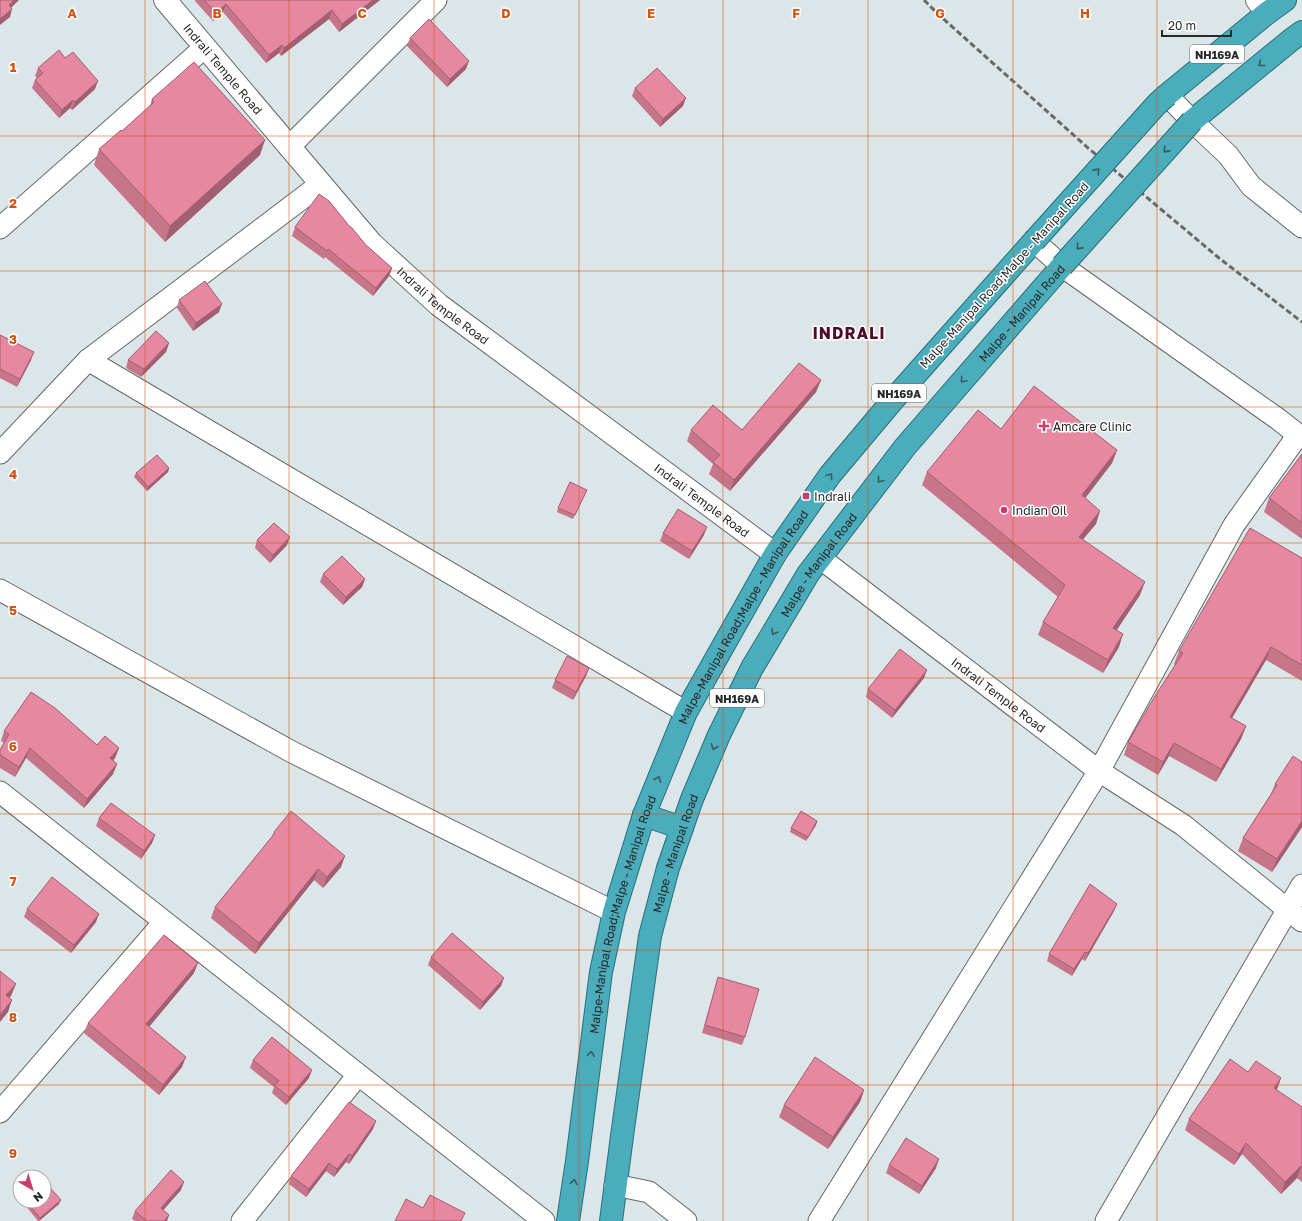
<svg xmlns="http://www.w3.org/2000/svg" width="1302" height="1221" font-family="'Golos Text',sans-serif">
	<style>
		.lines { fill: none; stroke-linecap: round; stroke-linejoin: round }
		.minor-casing { stroke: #626a6b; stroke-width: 23 }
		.tertiary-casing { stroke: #626a6b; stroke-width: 24 }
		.trunk-casing { stroke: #20717e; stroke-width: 24 }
		.minor { stroke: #fff; stroke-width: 21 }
		.tertiary { stroke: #fff; stroke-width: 22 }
		.trunk { stroke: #4bacbc; stroke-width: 22 }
		.rail { stroke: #656a6b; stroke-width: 3; stroke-dasharray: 6 3; stroke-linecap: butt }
		.trunk-bridge-casing { stroke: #20717e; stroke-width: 24; stroke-linecap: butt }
		.trunk-bridge { stroke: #4bacbc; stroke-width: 22 }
		.wall { fill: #c6758b }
		.shaded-wall { fill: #a15f71 }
		.building { fill: #e688a2; stroke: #a15f71 }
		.oneway { stroke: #345d64 }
		.grid { fill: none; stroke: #d4540f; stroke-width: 1; stroke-opacity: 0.55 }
		.poi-dot { fill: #c83c6e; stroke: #fff; stroke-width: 1.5 }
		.labels { text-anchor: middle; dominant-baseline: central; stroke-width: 3; stroke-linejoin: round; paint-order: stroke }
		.shield { fill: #fff; stroke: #666969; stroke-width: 1 }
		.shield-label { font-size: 11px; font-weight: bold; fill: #252929 }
		.street-label { font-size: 12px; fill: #252929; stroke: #fff }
		.poi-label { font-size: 12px; fill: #252929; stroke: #fff; text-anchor: start }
		.district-label { font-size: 16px; font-weight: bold; letter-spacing: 1px; fill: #4f0c26; stroke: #fff }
		.grid-label { font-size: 13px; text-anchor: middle; font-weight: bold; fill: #d4540f; stroke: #fff; stroke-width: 3; stroke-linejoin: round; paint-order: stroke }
	</style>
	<rect width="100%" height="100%" fill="#dce5e7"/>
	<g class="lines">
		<defs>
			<g id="minor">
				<path d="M1167,95L1192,121L1228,155L1251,186L1302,227"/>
				<path d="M289,147L436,0"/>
				<path d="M0,228L205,47"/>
				<path d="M1034,241L1062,266L1278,419L1302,438"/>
				<path d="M88,360L686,712"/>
				<path d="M0,453L88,360L321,184"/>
				<path id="s1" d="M820,558L1099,771L1183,825L1302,921"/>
				<path d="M0,590L292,752L614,912"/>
				<path d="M0,792L544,1221"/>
				<path d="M0,1112L164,922"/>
				<path d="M615,1185L649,1192L686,1221"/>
				<path d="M242,1221L358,1075"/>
				<path d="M819,1221L1099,771L1234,525L1298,435"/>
				<path d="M1106,1221L1302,885"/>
			</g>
			<g id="tertiary">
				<path id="s2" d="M165,0L372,244L439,305L775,554"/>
				<path d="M1257,0L1267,13"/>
			</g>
			<g id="trunk">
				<path d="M1167,95L1267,13L1285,0"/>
				<path d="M1192,121L1291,40L1302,32"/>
				<path d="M644,815L682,828"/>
				<path id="s3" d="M568,1221L577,1161L601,972L614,912L644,815L686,712L775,554L830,475L893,400L1034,241"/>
				<path id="s4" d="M611,1221L622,1136L650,936L668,868L692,799L719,735L752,668L808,574L905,447L1062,266"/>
			</g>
		</defs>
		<use href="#minor" class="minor-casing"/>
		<use href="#tertiary" class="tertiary-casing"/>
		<use href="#trunk" class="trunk-casing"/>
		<use href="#minor" class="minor"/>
		<use href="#tertiary" class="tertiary"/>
		<use href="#trunk" class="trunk"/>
		<path class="rail" d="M924,0L938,14L1088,148L1219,258L1302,322"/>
		<defs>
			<g id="trunk-bridge">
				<path d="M1034,241L1157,104L1167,95"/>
				<path d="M1062,266L1192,121"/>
			</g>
		</defs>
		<use href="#trunk-bridge" class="trunk-bridge-casing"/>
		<use href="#trunk-bridge" class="trunk-bridge"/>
	</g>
	<g class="wall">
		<path d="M195,0H380L339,32L329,19L281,56L279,53L266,63L223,12L213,21L195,1Z"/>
		<path d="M410,38L466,69L447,87L407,46Z"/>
		<path d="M65,58L95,89L72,110L70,108L59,118L32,88L35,80L37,78L35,76L38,68Z"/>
		<path d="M635,88L683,106L660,127L632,96Z"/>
		<path d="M152,99L260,155L165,242L94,165L99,149L122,131L150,106Z"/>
		<path d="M347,224L366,245L392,268L389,276L373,296L325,257L324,259L292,236L295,227Z"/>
		<path d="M179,300L219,312L193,331L177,308Z"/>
		<path d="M0,335L31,360L17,387L0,378Z"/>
		<path d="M169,343L166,352L141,377L126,368L128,360Z"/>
		<path d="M821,380L816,392L730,491L709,474L713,464L687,441L691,430H742Z"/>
		<path d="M1001,429L1117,450L1112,463L1085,498L1096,524L1083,539L1140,595L1116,630L1119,647L1103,673L1038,635L1043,622L1058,597L922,485L927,472Z"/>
		<path d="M1302,454V539L1264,512L1269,498Z"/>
		<path d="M169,468L168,472L147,491L134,477L136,473Z"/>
		<path d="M585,494L573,519L557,512L558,508Z"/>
		<path d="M663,533L704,535L689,559L660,541Z"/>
		<path d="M257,540L287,545L270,563L255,548Z"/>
		<path d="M1302,558V681L1266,660L1232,718L1246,726L1241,739L1216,782L1169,756L1158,775L1124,755L1128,742L1175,665L1174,664L1179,651Z"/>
		<path d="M323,574L365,579L362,587L343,605L320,582Z"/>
		<path d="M589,668L586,676L573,700L552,688L555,680Z"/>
		<path d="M924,678L892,718L866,697L868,689Z"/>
		<path d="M4,731L119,748L115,758L113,760L117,764L113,774L84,808L26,758L15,777L0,768V750L4,743L1,741Z"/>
		<path d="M1302,762V827L1272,872L1238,851L1243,838L1271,794L1275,784Z"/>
		<path d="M99,818L155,835L152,843L141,859L96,826Z"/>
		<path d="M817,821L816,825L806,841L790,832L791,828Z"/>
		<path d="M274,832L341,867L323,888L314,880L255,954L211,918L215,907L271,838Z"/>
		<path d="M27,909L96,922L71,953L24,917Z"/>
		<path d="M1114,911L1085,961L1082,959L1072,976L1047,961L1049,954Z"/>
		<path d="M431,957L501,986L480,1010L428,965Z"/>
		<path d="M194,973L149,1027L182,1067L159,1095L84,1033L88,1023Z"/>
		<path d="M718,977L745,1037L742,1045L702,1033L716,985Z"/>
		<path d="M253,1060L309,1078L286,1105L272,1093L274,1087L250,1068Z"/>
		<path d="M1248,1072L1302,1107V1182L1297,1178L1281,1194L1242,1154L1234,1165L1185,1130L1189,1119Z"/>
		<path d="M864,1090L860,1102L828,1149L779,1117L784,1105Z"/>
		<path d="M373,1129L349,1164L346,1162L334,1177L326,1171L306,1197L289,1184L291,1176Z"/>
		<path d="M889,1165L936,1168L919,1194L886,1173Z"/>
		<path d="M181,1190L163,1210L169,1215L167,1221H135L132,1219L135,1211Z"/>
		<path d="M26,1201L59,1204L39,1221H38L25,1205Z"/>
	</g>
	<g class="shaded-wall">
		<path d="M14,0H19L6,13L9,5Z"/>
		<path d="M373,0H380L339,32L342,24Z"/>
		<path d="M226,4L223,12L213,21L216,13Z"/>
		<path d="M12,9L10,17L0,25V19Z"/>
		<path d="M332,10L329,19L281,56L284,48Z"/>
		<path d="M282,45L279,53L266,63L269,55Z"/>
		<path d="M469,61L466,69L447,87L450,79Z"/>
		<path d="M98,81L95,89L72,110L75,102Z"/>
		<path d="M686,98L683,106L660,127L663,119Z"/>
		<path d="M73,100L70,108L59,118L62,110Z"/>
		<path d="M265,140L260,155L165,242L170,226Z"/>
		<path d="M392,268L389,276L373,296L376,288Z"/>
		<path d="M222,304L219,312L193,331L196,323Z"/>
		<path d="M169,343L166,352L141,377L144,369Z"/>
		<path d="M34,352L31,360L17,387L20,379Z"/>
		<path d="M821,380L816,392L730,491L734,480Z"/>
		<path d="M1117,450L1112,463L1077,509L1082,495Z"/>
		<path d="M169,468L168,472L147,491L148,487Z"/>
		<path d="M1100,511L1096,524L1074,550L1079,537Z"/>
		<path d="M707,527L704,535L689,559L692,551Z"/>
		<path d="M290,537L287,545L270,563L273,555Z"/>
		<path d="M365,579L362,587L343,605L346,597Z"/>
		<path d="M1145,582L1140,595L1109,642L1113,628Z"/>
		<path d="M1123,634L1119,647L1103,673L1108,660Z"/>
		<path d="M1271,647L1266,660L1225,730L1230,717Z"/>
		<path d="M589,668L586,676L573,700L576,692Z"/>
		<path d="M927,670L924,678L892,718L895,710Z"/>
		<path d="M1246,726L1241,739L1216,782L1221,769Z"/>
		<path d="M1174,743L1169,756L1158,775L1163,762Z"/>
		<path d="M30,748L26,758L15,777L19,767Z"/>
		<path d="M119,748L115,758L107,768L110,758Z"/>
		<path d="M117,764L113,774L84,808L87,799Z"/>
		<path d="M817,821L816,825L806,841L808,837Z"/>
		<path d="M1302,821V827L1272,872L1277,859Z"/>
		<path d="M155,835L152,843L141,859L144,851Z"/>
		<path d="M345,856L341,867L323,888L327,877Z"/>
		<path d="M318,869L314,880L255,954L259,943Z"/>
		<path d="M1117,904L1114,911L1085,961L1088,953Z"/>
		<path d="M99,914L96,922L71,953L74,945Z"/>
		<path d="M1085,952L1082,959L1072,976L1074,969Z"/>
		<path d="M198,963L194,973L143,1034L146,1024Z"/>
		<path d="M504,978L501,986L480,1010L483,1002Z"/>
		<path d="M16,984L11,996L2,1007L6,995Z"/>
		<path d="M12,1000L8,1012L0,1022V1015Z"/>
		<path d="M186,1057L182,1067L159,1095L163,1085Z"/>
		<path d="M312,1070L309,1078L286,1105L289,1097Z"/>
		<path d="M1281,1078L1277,1090L1274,1088Z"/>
		<path d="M864,1090L860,1102L828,1149L833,1137Z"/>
		<path d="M376,1121L373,1129L349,1164L352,1156Z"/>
		<path d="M1246,1143L1242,1154L1234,1165L1239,1154Z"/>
		<path d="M349,1154L346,1162L334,1177L337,1169Z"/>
		<path d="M939,1159L936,1168L919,1194L922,1186Z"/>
		<path d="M329,1163L326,1171L306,1197L309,1189Z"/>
		<path d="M1301,1166L1297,1178L1281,1194L1285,1182Z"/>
		<path d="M184,1182L181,1190L158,1216L161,1208Z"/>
		<path d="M61,1200L59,1204L39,1221L40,1218Z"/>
		<path d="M169,1215L167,1221H164Z"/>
	</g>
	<g class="building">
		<path d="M0,0H14L9,5L12,9L0,19Z"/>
		<path d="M204,0H373L342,24L332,10L284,48L282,45L269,55L226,4L216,13Z"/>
		<path d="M429,19L469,61L450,79L410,38Z"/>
		<path d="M59,50L65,58L73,52L98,81L75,102L73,100L62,110L35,80L43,73L38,68Z"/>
		<path d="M194,62L265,140L170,226L99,149L121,130L122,131L154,102L152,99Z"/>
		<path d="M657,68L686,98L663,119L635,88Z"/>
		<path d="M319,194L329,201L347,223V224L352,228L366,245L392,268L376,288L328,249L327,251L295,227Z"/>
		<path d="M205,281L222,304L196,323L179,300Z"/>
		<path d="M156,331L169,343L144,369L128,360Z"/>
		<path d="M0,335L34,352L20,379L0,369Z"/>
		<path d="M799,363L821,380L734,480L713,462L720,455L691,430L713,405L742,430Z"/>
		<path d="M1034,386L1117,450L1082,495L1100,511L1079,537L1145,582L1113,628L1123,634L1108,660L1043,622L1065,585L927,472L978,410L1001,429Z"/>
		<path d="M1302,454V523L1269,498Z"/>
		<path d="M157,455L169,468L148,487L136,473Z"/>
		<path d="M570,482L587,490L575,515L558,508Z"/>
		<path d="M678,509L707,527L692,551L663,533Z"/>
		<path d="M274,523L290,537L273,555L257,540Z"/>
		<path d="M1250,528L1302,558V665L1271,647L1230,717L1246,726L1221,769L1174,743L1163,762L1128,742L1155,696L1183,653L1179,651Z"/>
		<path d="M342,556L365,579L346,597L323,574Z"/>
		<path d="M900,649L927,670L895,710L868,689Z"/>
		<path d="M567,656L589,668L576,692L555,680Z"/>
		<path d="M31,692L55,708L97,745L105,736L119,748L110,758L117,764L87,799L30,748L19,767L0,755V750L9,734L4,731Z"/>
		<path d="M1293,756L1302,762V821L1277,859L1243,838L1277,785L1275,784Z"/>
		<path d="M111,803L155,835L144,851L99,818Z"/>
		<path d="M291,811L345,856L327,877L318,869L259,943L215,907L275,833L274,832Z"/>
		<path d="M801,811L817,821L808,837L791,828Z"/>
		<path d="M52,877L99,914L74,945L27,909Z"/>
		<path d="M1090,884L1117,904L1088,953L1085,952L1074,969L1049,954Z"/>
		<path d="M452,933L504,978L483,1002L431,957Z"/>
		<path d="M164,935L198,963L146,1024L186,1057L163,1085L88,1023Z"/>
		<path d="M0,971L16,984L6,995L12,1000L0,1015Z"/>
		<path d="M718,977L759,989L745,1037L705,1025Z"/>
		<path d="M272,1037L312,1070L289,1097L274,1085L279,1081L253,1060Z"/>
		<path d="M815,1057L864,1090L833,1137L784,1105Z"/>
		<path d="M1230,1059L1248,1072L1256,1061L1281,1078L1274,1088L1302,1107V1167L1301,1166L1285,1182L1246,1143L1239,1154L1189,1119Z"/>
		<path d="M349,1102L376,1121L352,1156L349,1154L337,1169L329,1163L309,1189L291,1176Z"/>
		<path d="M906,1138L939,1159L922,1186L889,1165Z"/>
		<path d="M171,1170L184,1182L161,1208L169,1215L164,1221H147L135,1211Z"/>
		<path d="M47,1184L61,1200L40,1218L26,1201H44V1186Z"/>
		<path d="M430,1195L465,1213L461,1221H395L406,1199L423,1208Z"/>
	</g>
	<defs><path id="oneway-chevron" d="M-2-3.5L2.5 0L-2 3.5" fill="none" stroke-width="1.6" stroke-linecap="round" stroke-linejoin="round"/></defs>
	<g class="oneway">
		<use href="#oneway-chevron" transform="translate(1261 64) rotate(141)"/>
		<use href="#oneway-chevron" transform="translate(1166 150) rotate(132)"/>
		<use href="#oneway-chevron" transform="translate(1097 171) rotate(-48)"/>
		<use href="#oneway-chevron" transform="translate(1079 247) rotate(132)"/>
		<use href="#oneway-chevron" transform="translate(963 380) rotate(131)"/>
		<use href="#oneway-chevron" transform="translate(830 476) rotate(-53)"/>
		<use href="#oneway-chevron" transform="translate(880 480) rotate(128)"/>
		<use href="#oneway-chevron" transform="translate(774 632) rotate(120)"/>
		<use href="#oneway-chevron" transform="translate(714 747) rotate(112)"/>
		<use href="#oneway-chevron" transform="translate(658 779) rotate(-68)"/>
		<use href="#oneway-chevron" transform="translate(591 1054) rotate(-83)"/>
		<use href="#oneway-chevron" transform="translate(574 1182) rotate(-81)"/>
	</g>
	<path class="grid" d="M145,0V1221M289,0V1221M434,0V1221M579,0V1221M723,0V1221M868,0V1221M1013,0V1221M1157,0V1221M0,136H1302M0,271H1302M0,407H1302M0,543H1302M0,678H1302M0,814H1302M0,950H1302M0,1085H1302"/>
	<g class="poi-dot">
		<path d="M1042 420h4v4h4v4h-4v4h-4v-4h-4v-4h4z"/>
		<rect x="802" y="492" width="8" height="8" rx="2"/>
		<circle cx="1004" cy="510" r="4"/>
	</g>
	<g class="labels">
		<g class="shield">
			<rect x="1190" y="45" width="54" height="18" rx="3"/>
			<rect x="872" y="384" width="54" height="18" rx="3"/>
			<rect x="710" y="689" width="54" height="18" rx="3"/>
		</g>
		<g class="shield-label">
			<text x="1217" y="54">NH169A</text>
			<text x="899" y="393">NH169A</text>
			<text x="737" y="698">NH169A</text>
		</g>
		<g class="street-label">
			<text stroke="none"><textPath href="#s2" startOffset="90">Indrali Temple Road</textPath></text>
			<text transform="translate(1004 275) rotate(-48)">Malpe-Manipal Road;Malpe - Manipal Road</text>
			<text stroke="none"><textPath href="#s2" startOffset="414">Indrali Temple Road</textPath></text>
			<text stroke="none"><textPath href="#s4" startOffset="1022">Malpe - Manipal Road</textPath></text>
			<text stroke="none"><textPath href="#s2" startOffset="738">Indrali Temple Road</textPath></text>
			<text stroke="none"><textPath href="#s4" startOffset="698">Malpe - Manipal Road</textPath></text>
			<text stroke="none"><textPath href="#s3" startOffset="636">Malpe-Manipal Road;Malpe - Manipal Road</textPath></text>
			<text stroke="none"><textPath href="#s1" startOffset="225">Indrali Temple Road</textPath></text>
			<text stroke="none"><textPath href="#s4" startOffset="374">Malpe - Manipal Road</textPath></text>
			<text stroke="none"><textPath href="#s3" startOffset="312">Malpe-Manipal Road;Malpe - Manipal Road</textPath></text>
		</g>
		<g class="poi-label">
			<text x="1053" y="426">Amcare Clinic</text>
			<text x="814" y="496">Indrali</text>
			<text x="1012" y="510">Indian Oil</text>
		</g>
		<g class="district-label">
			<text x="849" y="333">INDRALI</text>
		</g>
	</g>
	<g class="grid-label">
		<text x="72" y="18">A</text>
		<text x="217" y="18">B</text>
		<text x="362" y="18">C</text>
		<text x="506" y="18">D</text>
		<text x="651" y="18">E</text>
		<text x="796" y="18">F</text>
		<text x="940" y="18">G</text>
		<text x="1085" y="18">H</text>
		<text x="13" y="72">1</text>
		<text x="13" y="208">2</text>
		<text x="13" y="344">3</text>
		<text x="13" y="479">4</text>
		<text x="13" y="615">5</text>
		<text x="13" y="751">6</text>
		<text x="13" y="886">7</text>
		<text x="13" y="1022">8</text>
		<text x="13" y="1158">9</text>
	</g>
	<g transform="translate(32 1189) rotate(142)"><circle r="19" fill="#ffffff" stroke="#a8a9a9"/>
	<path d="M0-3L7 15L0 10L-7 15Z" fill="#c83c6e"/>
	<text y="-6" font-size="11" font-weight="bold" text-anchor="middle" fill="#252929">N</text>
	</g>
	<path d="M1162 30v6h69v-6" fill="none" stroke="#252929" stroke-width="2"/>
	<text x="1168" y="30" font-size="12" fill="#252929" stroke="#ffffff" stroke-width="3" paint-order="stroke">20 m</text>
</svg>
